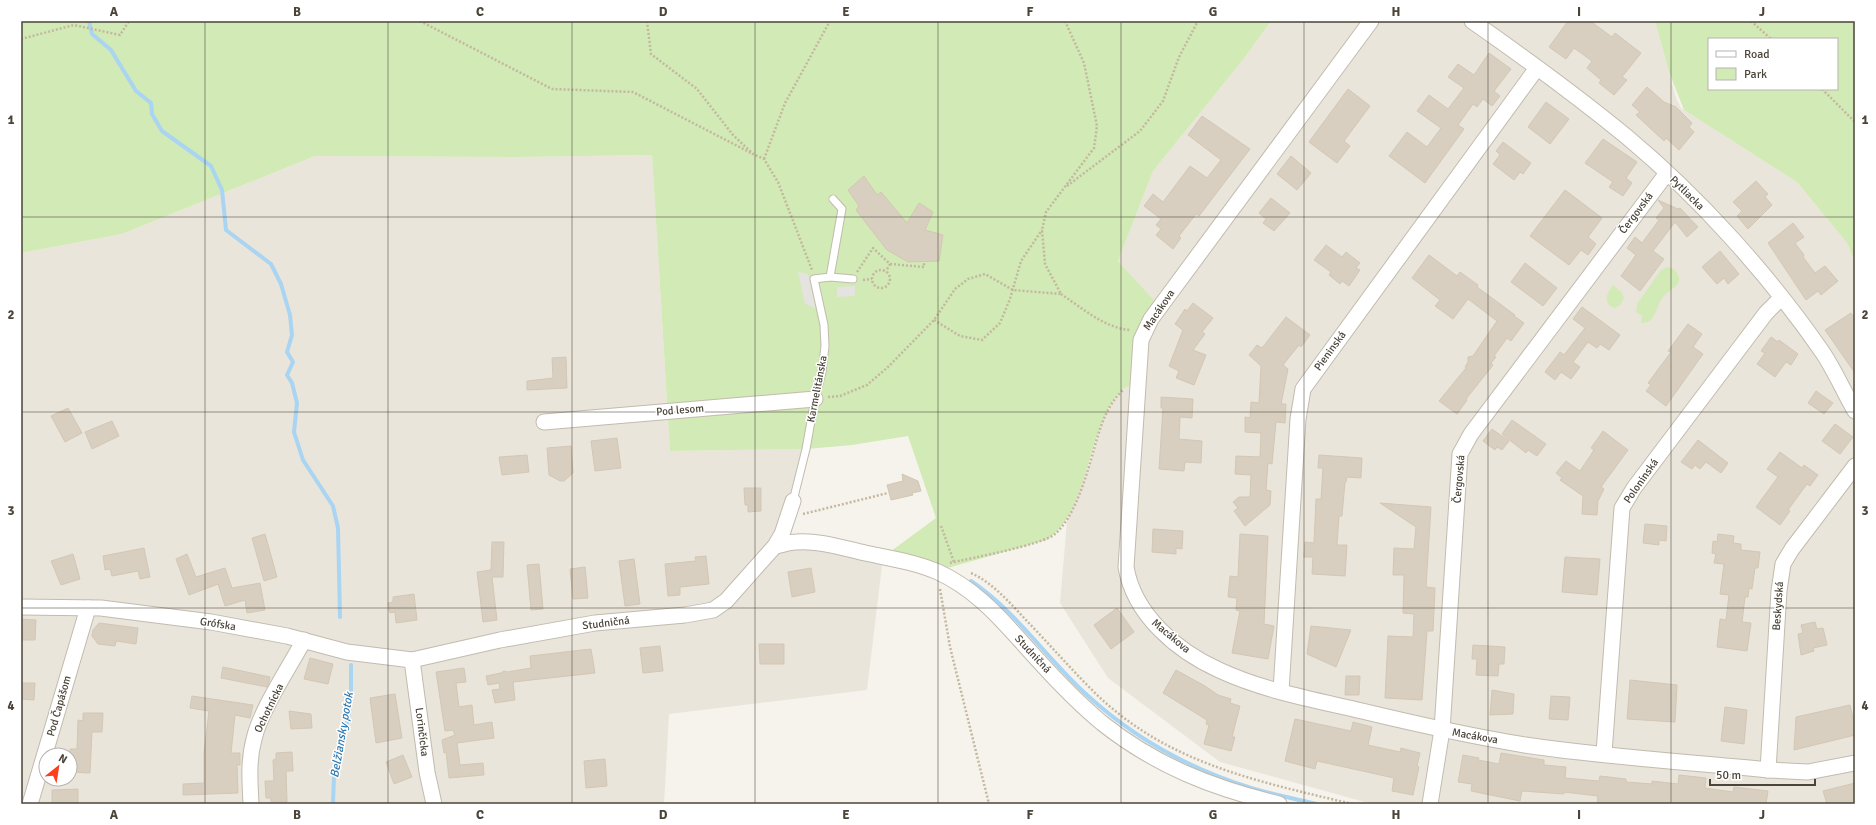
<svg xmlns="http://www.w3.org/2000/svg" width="1876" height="825" font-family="Signika,sans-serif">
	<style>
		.residential { fill: #eae5da; fill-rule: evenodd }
		.green { fill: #d2eab5; fill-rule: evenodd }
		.parking { fill: #e5e3e0 }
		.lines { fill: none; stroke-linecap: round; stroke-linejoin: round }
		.stream { stroke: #a9d4f2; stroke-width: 4 }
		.building { fill: #d8cfc1; stroke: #d3c7b4 }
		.lane-casing { stroke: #c2bbae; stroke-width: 9 }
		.street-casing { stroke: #c2bbae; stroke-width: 17 }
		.path { stroke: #c4b79f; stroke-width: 2.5; stroke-dasharray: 2 2; stroke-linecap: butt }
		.lane { stroke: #fff; stroke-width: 7 }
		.street { stroke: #fff; stroke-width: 15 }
		.grid { fill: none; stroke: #4b4439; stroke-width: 1; stroke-opacity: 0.55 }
		.labels { text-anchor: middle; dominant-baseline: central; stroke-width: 3; stroke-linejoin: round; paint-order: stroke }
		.street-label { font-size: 11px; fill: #4b4439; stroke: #fff }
		.water-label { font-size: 12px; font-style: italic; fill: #2e7ab2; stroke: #fff }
		.neatline { fill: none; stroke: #4b4439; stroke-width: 1.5 }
		.grid-label { font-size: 13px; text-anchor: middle; font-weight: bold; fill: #4b4439 }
	</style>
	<rect width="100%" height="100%" fill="#f6f3ec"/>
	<g class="residential">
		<path d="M1271,21H1655L1676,98L1681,108L1797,182L1847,243L1855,262V804H1372L1220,762L1108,678L1060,603L1067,521L1092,457L1103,420L1115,398L1129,385L1141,340L1159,307L1118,261L1153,171L1242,61Z"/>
		<path d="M652,155L670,451L806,449L782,534L883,557L867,690L669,714L664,804H21V253L122,234L315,156L519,157ZM46,755H70V779H46Z"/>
	</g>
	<g class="green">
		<path d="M21,21H1271L1242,61L1153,171L1118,261L1160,307L1151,319L1137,383C1088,393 1095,511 1046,540L937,571L883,557L936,518L908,436L852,445L806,449L670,451L652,155L519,157L315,156L122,234L21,253Z"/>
		<path d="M1655,21H1855V262L1847,243L1797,182L1684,110L1669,72ZM1709,39H1837V89H1709Z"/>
		<path d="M1667,267C1671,268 1675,269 1677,273C1685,285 1668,290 1663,297C1655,306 1657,324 1641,323L1642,316L1636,312L1637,304L1661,270Z"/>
		<path d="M1613,285L1622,293L1624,298L1620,305L1615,308L1610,306C1603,299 1608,292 1613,285Z"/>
	</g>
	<g class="parking">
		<path d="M798,272L808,274L816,308L805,304Z"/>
		<path d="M855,286V296L837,297V287Z"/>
	</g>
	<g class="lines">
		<g class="stream">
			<path d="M89,21L92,34L111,50L136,91L151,103L152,114L162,131L211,166L222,190L226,230L271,264L281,284L290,315L292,335L287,352L293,362L287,375L292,383L297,403L294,432L303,460L333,506L338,528L340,617"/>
			<path d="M971,581C1018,613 1046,658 1087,695C1134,738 1188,768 1248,787C1270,794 1293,798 1316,804"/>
			<path d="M333,804L334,775L338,751L348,719L351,697V665"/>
		</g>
	</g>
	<g class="building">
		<path d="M1568,21H1590L1612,37L1615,33L1641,53L1622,77L1627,80L1614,95L1599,83L1601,80L1587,68L1592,61L1574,48L1566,59L1549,47Z"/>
		<path d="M1489,53L1511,69L1494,91L1500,96L1492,106L1483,99L1477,107L1473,104L1458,125L1464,129L1425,183L1389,156L1407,132L1427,147L1441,128L1417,111L1429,95L1448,109L1464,88L1448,77L1458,64L1474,75Z"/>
		<path d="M1647,87L1664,102L1676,107L1692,123L1689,127L1694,132L1679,150L1666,138L1664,141L1636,115L1640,112L1632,105Z"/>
		<path d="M1348,89L1370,106L1344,141L1350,146L1337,163L1309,142Z"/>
		<path d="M1546,102L1569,119L1550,144L1528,127Z"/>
		<path d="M1202,116L1250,149L1199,216L1196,214L1179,236L1181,238L1173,249L1156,235L1161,229L1156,225L1161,219L1144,206L1153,194L1163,202L1190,166L1207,178L1221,160L1188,135Z"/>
		<path d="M1603,139L1637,162L1626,178L1632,183L1623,196L1609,187L1613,182L1585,163Z"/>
		<path d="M1503,142L1531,163L1523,174L1520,172L1514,180L1493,164L1500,155L1496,151Z"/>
		<path d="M1291,156L1311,173L1297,190L1277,174Z"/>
		<path d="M864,176L877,195L881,192L907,223L919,203L933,212L925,230L943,235L939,261L908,262L887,250L856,210L859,206L848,190Z"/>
		<path d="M1756,181L1768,194L1765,197L1772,205L1748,229L1737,216L1742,211L1733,202Z"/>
		<path d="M1565,190L1602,218L1588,237L1596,244L1588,255L1581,250L1569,265L1530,236Z"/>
		<path d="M1271,198L1290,213L1274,231L1263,223L1266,219L1259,213Z"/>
		<path d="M1658,200L1678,209L1680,208L1698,227L1687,237L1675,222L1653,251L1664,259L1640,291L1621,276L1636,255L1627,248L1635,237L1642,243L1659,220L1656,218L1664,208Z"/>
		<path d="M1793,223L1804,237L1795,243L1804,255L1803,257L1815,273L1825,266L1838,281L1821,295L1818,291L1806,300L1768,243Z"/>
		<path d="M1326,245L1342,257L1346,252L1360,263L1356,268L1360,270L1349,286L1342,281L1340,284L1329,275L1331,272L1314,260Z"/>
		<path d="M1720,251L1739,274L1728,284L1724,278L1717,284L1702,267Z"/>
		<path d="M1429,255L1457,276L1460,272L1478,285L1477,287L1515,315L1514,316L1524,323L1511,341L1507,338L1494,356L1496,357L1491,363L1493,365L1466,399L1467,400L1457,414L1439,401L1466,368L1465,367L1468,362V357L1473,356L1497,321L1468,299L1453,319L1435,306L1440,300L1412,278Z"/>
		<path d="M1525,263L1557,288L1543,306L1511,282Z"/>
		<path d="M1193,303L1213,318L1202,332L1205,334L1193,350L1206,355L1194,385L1176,378L1179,371L1169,366L1183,330L1175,324L1185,309L1187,311Z"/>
		<path d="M1582,307L1620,335L1609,350L1600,344L1597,348L1588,342L1573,362L1580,367L1571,379L1561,372L1555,380L1545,372L1560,352L1564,355L1585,328L1573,319Z"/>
		<path d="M1851,313L1855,319V373L1825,330Z"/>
		<path d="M1286,317L1310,335L1301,347L1299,345L1283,365L1288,369L1281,404H1286L1285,423L1276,422L1272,464L1268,463L1266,490L1271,491L1270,505L1245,526L1234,511L1238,508L1233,502L1239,497H1250L1251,475L1235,474L1236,456L1260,457L1261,433L1245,432V417L1250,418L1251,402L1259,403L1261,366L1249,355L1257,345L1262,348Z"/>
		<path d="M1688,324L1702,334L1693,347L1703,354L1666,406L1646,391L1651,385L1648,383L1671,352L1668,351Z"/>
		<path d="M1771,337L1778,342L1779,340L1798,354L1791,365L1786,362L1775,377L1757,364L1765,353L1761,351Z"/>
		<path d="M566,357L567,388L527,390V381L553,378L552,358Z"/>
		<path d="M1816,391L1833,403L1824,414L1808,403Z"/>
		<path d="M1161,397L1193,399L1192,418L1180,417L1179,439L1202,441L1201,463L1185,462L1184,471L1159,469L1163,408H1161Z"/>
		<path d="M68,408L82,433L65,442L51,416Z"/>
		<path d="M1512,420L1546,444L1537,456L1528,450L1526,453L1502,434Z"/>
		<path d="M112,421L119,436L92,449L85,432Z"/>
		<path d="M1835,424L1853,437L1840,454L1822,441Z"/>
		<path d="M1492,429L1509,441L1502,450L1497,447L1495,450L1483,441Z"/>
		<path d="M1603,431L1628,450L1601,487L1604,489L1598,501L1597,515L1582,514L1583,496L1560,480L1562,478L1556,473L1566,461L1580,471L1594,450L1591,448Z"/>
		<path d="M617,438L621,468L595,471L591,441Z"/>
		<path d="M1698,440L1728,463L1721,473L1706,462L1700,469L1695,465L1692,469L1681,462Z"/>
		<path d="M571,446L573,473L564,481H560L549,475L547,448Z"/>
		<path d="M1780,452L1802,468L1804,465L1818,475L1810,486L1807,484L1788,510L1790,511L1780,525L1756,507L1778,477L1767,469Z"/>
		<path d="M527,455L529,472L502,475L499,457Z"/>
		<path d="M1319,455L1362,458L1361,478L1347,477L1346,482H1345L1342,516H1339L1337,545H1347L1345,576L1312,574L1313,557H1304L1305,542L1314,543L1316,499H1321L1323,468H1318Z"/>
		<path d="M902,474L918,481L921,491L912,493L913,495L891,500L887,485L903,481Z"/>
		<path d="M744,488H761V511L748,512V505H745Z"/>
		<path d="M1380,503L1431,507L1426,587L1435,588L1433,631H1427L1422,700L1385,698L1388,636L1413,637L1414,614L1403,613L1404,575H1393L1394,548L1414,549L1416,527Z"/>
		<path d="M1645,524L1667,526L1666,541L1659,540V545L1643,543Z"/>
		<path d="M1153,529L1183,531L1182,549L1176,548V554L1152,552Z"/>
		<path d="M265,534L277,577L264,581L252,538Z"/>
		<path d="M1240,534L1268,536L1264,624L1274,626L1268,659L1232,653L1240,611L1236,610L1237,598L1228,597L1230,576L1238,577Z"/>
		<path d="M1718,534L1734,536L1733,543L1741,544V550L1760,552L1758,568H1755L1752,589L1749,588L1748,597H1745L1742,622L1751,623L1747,651L1717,647L1720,619L1726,620L1729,595L1720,594L1724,564L1714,563L1716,554L1712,553L1713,541L1717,542Z"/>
		<path d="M492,542H504L503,577H492L497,620L483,622L477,572L491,570Z"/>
		<path d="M144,548L150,577L140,579L138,571L112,576L110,569L105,570L103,556Z"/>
		<path d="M73,554L80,579L61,585L51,561Z"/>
		<path d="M187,554L196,577L225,568L232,588L260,583L265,610L247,613L245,600L225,606L218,584L189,595L176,559Z"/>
		<path d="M706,556L709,584L680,587V595L668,596L665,564L696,561L695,557Z"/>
		<path d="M1565,557L1600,559L1597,595L1562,592Z"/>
		<path d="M634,559L640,604L625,606L619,561Z"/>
		<path d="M539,564L543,609L531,610L527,565Z"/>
		<path d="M585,567L588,598L573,599L570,569Z"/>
		<path d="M811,568L815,592L792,597L788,572Z"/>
		<path d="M414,594L417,620L396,623L395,612L390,613L388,603L393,602V597Z"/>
		<path d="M1117,608L1134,632L1111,649L1094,625Z"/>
		<path d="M21,619L36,620L35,640H21Z"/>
		<path d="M1815,622L1817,629L1823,628L1827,645L1813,648L1814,651L1801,655L1798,634L1803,633L1801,625Z"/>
		<path d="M99,623L138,628L136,644L116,641L115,646L98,644L92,636L93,630Z"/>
		<path d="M1311,626L1351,630L1336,667L1307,654Z"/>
		<path d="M759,644H784V664H760Z"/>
		<path d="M1473,645L1505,647L1504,664H1499L1498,676L1476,675L1477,659H1472Z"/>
		<path d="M660,646L663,671L643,673L640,648Z"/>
		<path d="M591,649L595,673L513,682L515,700L495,703L492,690L500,689L499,683L488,685L486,676L501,673L504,671L507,672L531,668L530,656Z"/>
		<path d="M310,658L333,664L328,684L304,679Z"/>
		<path d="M223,667L270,677L269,682L267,687L221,678Z"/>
		<path d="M464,668L466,682L456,683L459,707L472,705L474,725L492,722L494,738L457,743L460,765L483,763L484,775L449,778L446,752L444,753L442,740L455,735L453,730L445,731L436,672Z"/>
		<path d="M1176,670L1205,686L1218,695L1231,699L1230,703L1240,706L1232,737H1235L1231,751L1204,744L1209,725L1206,724L1207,720L1163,693Z"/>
		<path d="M1346,676H1360L1359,695H1345Z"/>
		<path d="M1630,680L1677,685L1675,722L1627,719Z"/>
		<path d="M21,683H35L34,700L21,699Z"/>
		<path d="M1492,690L1514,694L1513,714L1490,715Z"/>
		<path d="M395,694L402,738L376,743L370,698Z"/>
		<path d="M192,696L253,705L250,718L235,715L231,753H240V765H237L238,793L183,795V784L204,783V753L209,711L190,708Z"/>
		<path d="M1551,696L1570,697L1568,720L1549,719Z"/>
		<path d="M1850,705L1855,726V735L1794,750L1796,717Z"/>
		<path d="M1725,707L1747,710L1744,744L1721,741Z"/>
		<path d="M289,711L311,714L312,728L291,729Z"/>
		<path d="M83,713H103L102,732H92L90,773L70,772V749H77L78,720L83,721Z"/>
		<path d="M1295,719L1351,731L1353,722L1372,727L1368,745L1400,752L1401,748L1420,753L1417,766L1419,767L1413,795L1392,791L1394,778L1317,761L1315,769L1285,761Z"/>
		<path d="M292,752L293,771H286L287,802H271V798H266L265,781H274L273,760L276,759V753Z"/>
		<path d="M1501,753L1544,760V765L1566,767L1565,778L1599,781L1600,776L1626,779V782L1652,784V781L1678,784L1679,775L1706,778L1705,788L1733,792L1734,787L1768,791L1766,804H1597L1598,796L1564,792V794L1522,791L1520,801L1471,791L1472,784L1458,782L1463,755L1479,758L1478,760L1499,764Z"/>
		<path d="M403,755L412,777L394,784L386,762Z"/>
		<path d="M605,759L607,786L586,788L584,761Z"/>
		<path d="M1855,783V804H1827L1823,791Z"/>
		<path d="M78,789V804H52V790Z"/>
	</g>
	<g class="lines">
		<defs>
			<g id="lane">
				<path d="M830,277L853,279"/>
				<path d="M793,501L806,449L815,399L822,372L825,346L824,325L814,279L830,277L842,209L833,199"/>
			</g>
			<g id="street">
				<path d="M1371,21L1151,319L1141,340L1126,567C1134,615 1177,651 1219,670C1264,691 1315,700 1362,711C1416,724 1470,736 1525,745C1605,757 1687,762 1768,770L1808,772L1855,763"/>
				<path d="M1472,21C1525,58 1577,96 1627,137C1699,197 1770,276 1823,353C1835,371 1844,392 1855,411"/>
				<path d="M544,422L815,399"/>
				<path d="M775,546C782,545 789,542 796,542C818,540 843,548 865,553C889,558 915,562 938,572C971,587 995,612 1019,639C1045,668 1072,698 1102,723C1156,766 1213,788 1279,804"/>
				<path d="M21,607L101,608L211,622L287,636L347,652L412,660L500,640L595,623L685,615L713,610L726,601L775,546L782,534L793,501"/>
				<path d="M412,660L427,772L434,804"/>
				<path d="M1281,691L1298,419L1303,389L1537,68"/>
				<path d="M1604,753L1622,508L1634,488L1766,313L1781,298"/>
				<path d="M1768,770L1779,591L1783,564L1792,549L1855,466"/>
				<path d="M30,804L88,608"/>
				<path d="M251,804C250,782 248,761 254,739C261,709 289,668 304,640"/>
				<path d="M1430,804L1442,730L1460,454L1471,434L1667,173"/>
			</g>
		</defs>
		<use href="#lane" class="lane-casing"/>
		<use href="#street" class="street-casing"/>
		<g class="path">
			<path d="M420,21L552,89L633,92L753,154"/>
			<path d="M647,21L651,54L697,89L733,135L753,154L764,159L778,182L812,270"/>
			<path d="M1751,21L1771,39"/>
			<path d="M21,39L74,25L120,35L129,21"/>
			<path d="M1822,89L1855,122"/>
			<path d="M764,159L785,103L830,21"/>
			<path d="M1067,186L1140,131L1163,101L1179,57L1198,21"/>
			<path d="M890,264L924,267V262"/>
			<circle cx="881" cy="279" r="9"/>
			<path d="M857,272L873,248L890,264L886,271"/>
			<path d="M863,280L872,279"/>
			<path d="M1061,294C1082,308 1106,329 1131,330"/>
			<path d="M934,320L960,336L982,340L1000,323L1010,299L1021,261L1042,230"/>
			<path d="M828,397L840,396L867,385L888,367L934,320L955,289L968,279L985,274L1013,290L1061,294L1045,264L1042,230L1046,212L1094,148L1097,126L1084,63L1065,21"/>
			<path d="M803,514L888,493"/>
			<path d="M941,526L954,562"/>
			<path d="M950,563C971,558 1042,545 1055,534C1075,517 1087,474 1094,449C1100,428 1106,406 1123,390"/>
			<path d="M971,573C993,583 1010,603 1026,620C1049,644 1071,669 1095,693C1168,764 1257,781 1352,804"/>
			<path d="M940,589L950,647L989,804"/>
		</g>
		<use href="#lane" class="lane"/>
		<use href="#street" class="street"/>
	</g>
	<path class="grid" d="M205,21V804M388,21V804M572,21V804M755,21V804M938,21V804M1121,21V804M1304,21V804M1488,21V804M1671,21V804M21,217H1855M21,412H1855M21,608H1855"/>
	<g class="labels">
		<g class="street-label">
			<text transform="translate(1687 193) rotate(45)">Pytliacka</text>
			<text transform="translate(1636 213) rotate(-53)">Čergovská</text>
			<text transform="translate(1159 310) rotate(-56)">Macákova</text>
			<text transform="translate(1330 351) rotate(-54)">Pieninská</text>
			<text transform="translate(817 389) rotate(-79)">Karmelitánska</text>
			<text transform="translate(680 410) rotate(-5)">Pod lesom</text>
			<text transform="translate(1459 479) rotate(-85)">Čergovská</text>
			<text transform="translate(1641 481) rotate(-55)">Poloninská</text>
			<text transform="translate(1778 606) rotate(-86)">Beskydská</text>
			<text transform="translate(606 623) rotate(-7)">Studničná</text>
			<text transform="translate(218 624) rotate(9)">Grófska</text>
			<text transform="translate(1171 636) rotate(40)">Macákova</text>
			<text transform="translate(1033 654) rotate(47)">Studničná</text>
			<text transform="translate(59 706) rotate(-74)">Pod Čapášom</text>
			<text transform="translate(269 708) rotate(-64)">Ochotnícka</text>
			<text transform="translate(422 732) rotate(83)">Lorinčícka</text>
			<text transform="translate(1475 736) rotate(10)">Macákova</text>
		</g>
		<g class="water-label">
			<text transform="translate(342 735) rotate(-80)">Belžiansky potok</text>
		</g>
	</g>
	<rect width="1876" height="825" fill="none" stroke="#ffffff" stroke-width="44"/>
	<rect x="1708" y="38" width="130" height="52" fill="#ffffff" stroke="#b7b4b0"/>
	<rect x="1716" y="51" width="20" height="6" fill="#ffffff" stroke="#b7b4b0"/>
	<text x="1744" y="58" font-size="12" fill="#4b4439">Road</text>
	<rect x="1716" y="68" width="20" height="12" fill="#d2eab5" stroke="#b7b4b0"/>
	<text x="1744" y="78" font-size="12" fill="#4b4439">Park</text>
	<g transform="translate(58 767) rotate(30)"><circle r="19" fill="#ffffff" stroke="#b7b4b0"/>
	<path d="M0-3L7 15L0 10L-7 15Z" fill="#fc3f1d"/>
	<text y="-6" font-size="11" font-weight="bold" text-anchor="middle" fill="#4b4439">N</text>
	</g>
	<path d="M1710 779v6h105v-6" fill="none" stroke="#4b4439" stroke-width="2"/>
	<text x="1716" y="779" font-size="12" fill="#4b4439" stroke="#ffffff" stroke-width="3" paint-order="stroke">50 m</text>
	<rect x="22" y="22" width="1832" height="781" class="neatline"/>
	<g class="grid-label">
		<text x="114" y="16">A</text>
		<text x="297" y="16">B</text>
		<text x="480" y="16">C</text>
		<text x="663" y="16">D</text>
		<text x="846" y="16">E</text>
		<text x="1030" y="16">F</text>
		<text x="1213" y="16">G</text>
		<text x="1396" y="16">H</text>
		<text x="1579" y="16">I</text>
		<text x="1762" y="16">J</text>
		<text x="11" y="124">1</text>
		<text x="1865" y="124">1</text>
		<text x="11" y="319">2</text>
		<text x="1865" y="319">2</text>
		<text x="11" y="515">3</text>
		<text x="1865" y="515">3</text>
		<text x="11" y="710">4</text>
		<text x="1865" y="710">4</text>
		<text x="114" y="819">A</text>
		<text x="297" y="819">B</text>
		<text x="480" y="819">C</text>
		<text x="663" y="819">D</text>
		<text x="846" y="819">E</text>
		<text x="1030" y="819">F</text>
		<text x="1213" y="819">G</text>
		<text x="1396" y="819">H</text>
		<text x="1579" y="819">I</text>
		<text x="1762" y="819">J</text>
	</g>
</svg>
